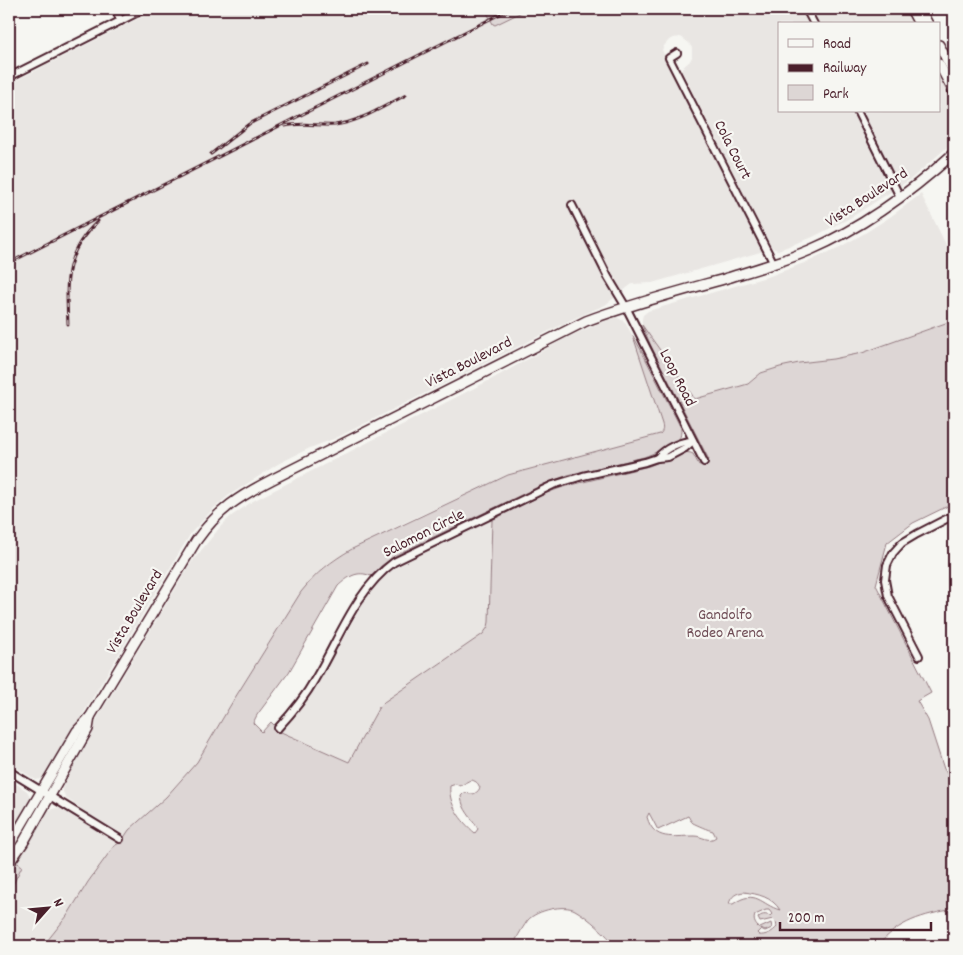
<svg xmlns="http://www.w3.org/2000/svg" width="963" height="955" font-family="Dekko,sans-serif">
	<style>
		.built { fill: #e9e6e3 }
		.green { fill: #ddd6d5; stroke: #947a80; fill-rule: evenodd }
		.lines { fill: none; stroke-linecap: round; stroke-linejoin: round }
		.minor-casing { stroke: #4a1f2b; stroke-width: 10 }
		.major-casing { stroke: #4a1f2b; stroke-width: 12 }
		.minor { stroke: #f6f6f2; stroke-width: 6 }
		.major { stroke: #f6f6f2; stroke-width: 9 }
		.rail-casing { stroke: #4a1f2b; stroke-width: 3 }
		.rail { stroke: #f6f6f2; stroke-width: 1; stroke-dasharray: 4; stroke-linecap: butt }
		.labels { text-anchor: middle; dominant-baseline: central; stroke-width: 4.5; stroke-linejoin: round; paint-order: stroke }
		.street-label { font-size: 16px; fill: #4a1f2b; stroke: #f6f6f2 }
		.park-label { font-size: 16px; fill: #6f4d56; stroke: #f6f6f2 }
	</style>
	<rect width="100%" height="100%" fill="#f6f6f2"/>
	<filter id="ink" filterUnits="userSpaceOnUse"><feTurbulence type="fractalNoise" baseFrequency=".02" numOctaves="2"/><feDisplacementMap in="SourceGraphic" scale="10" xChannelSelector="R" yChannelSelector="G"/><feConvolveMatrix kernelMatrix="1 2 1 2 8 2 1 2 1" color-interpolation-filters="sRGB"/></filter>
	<g filter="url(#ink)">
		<g class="built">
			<path d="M157,9H905L913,24H779V111H939V74L954,102V141L911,179L850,218L813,237L778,250L774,249L770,245L682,71V68L690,61L692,57V48L689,43L681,37L673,38L669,40L664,46L662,50L664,54L764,251L652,283L632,284L605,305L571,320L336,438L310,448L278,464L228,496L213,509L191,533L46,776L40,779L36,780L9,763V84Z"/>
			<path d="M921,194L954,261V320L862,353L833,359L799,363L780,367L761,373L748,384L695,399L642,325V319L643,315L648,311L770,276L812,260L840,247L865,233L890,217Z"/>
			<path d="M616,317L624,321L633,336L662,424L663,428L662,431L660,434L508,475L408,521L352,549L332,561L312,578L233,701L197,762L166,797L129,830L126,836L89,814L66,798L63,792V787L84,743L101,712L191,563L221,526L230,517L253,501L492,379L564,339L597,324Z"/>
			<path d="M492,520L489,622L488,627L483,634L384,702L379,707L349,762L281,732L298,712L314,689L366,598L380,581L394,568L402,564Z"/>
			<path d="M9,779L27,791L31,798L30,802L9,839Z"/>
			<path d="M56,808L61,809L117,843L114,846L88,882L67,916L43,946H9V893L22,866L13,864L23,853L49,810Z"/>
		</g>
		<g class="green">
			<path d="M485,9H528L495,25L493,24Z"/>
			<path d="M954,320V503L913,523L887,543L876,585L931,693L917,701L928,720L944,769L954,784V909C923,915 898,921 878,946H616C606,934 589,918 575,910C564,904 537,910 528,920C525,924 516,938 515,943L510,946H43L67,916L88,882L114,846L121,842L129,830L166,797L197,762L233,701L301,592C317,572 330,562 352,549L508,475L660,434C663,431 663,428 662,424L633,336L641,350L681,428C681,433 681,437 678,440C672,446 652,454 644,457L568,475L544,484L396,555L381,566L371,576C357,570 348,577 338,586L289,672L257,715L253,723L262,732L271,722L281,732L349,762L379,707L384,702L483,634L488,627L489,622L492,520L544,494L563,487L649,466L684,452L691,453L693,454L699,465L709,460L651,346L642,325L695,399L748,384L761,373L780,367L799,363L833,359L862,353ZM472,780C477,782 478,783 480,788C475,796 472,794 464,793L461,796C462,810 472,817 478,829L475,833C461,821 448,804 450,786L456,784L460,786C465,784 466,781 472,780ZM649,813L658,830L688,816C689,817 691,822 693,823C697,825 708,830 713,831L716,837C708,843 703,836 694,836C673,836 654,842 647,817ZM744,892C758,894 772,897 780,910C761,905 756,888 733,904H729C731,896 736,893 744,892ZM766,910H769L772,914L770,916C766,914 761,914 758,918L760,922L773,919L776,922L777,927C773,932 765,936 759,935L757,933L761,929L765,931L772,928L771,923L760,928L758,927C755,924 753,920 755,915Z"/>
			<path d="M18,863L22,866L9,893V869L13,864Z"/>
		</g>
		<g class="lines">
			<defs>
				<g id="minor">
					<path d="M115,9L121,21"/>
					<path d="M806,9L814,24"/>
					<path d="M677,53L669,58L774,264"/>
					<path d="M9,77L144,9"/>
					<path d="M857,111L900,197"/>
					<path d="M572,205L608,277L626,307L704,462"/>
					<path d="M657,458C665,448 681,441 693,441"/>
					<path d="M919,656L888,596L885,580L887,565L893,553L902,543L917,534L954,515"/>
					<path d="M278,728C292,713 305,697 315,679C339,639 355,591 394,562L553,485L583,476L645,462L657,458L668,457L685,448L693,441"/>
					<path d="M9,771L120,839"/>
				</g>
				<g id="major">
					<path d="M911,9L919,24"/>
					<path d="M920,9L928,24"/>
					<path d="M939,45L954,73"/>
					<path d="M939,64L954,92"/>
					<path d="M9,846L77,731L90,717L196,541C219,509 238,497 273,479L586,321C631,304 677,292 724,279C753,270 782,262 810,250C864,227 911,192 954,153"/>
					<path d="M9,863L23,843L88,729L90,717"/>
				</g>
			</defs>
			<use href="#minor" class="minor-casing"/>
			<use href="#major" class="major-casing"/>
			<use href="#minor" class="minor"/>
			<use href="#major" class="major"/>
			<defs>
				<g id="rail">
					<path d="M285,126C302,122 318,126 335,125C360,122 384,106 406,95"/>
					<path d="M211,154L249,124L368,64"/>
					<path d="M9,263L510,9"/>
					<path d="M68,324C66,281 64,252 98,221"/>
				</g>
			</defs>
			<use href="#rail" class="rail-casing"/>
			<use href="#rail" class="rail"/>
		</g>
	</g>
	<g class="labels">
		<g class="street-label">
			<text transform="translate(732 150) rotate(63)">Cola Court</text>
			<text transform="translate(867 198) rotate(-33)">Vista Boulevard</text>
			<text transform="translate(469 363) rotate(-27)">Vista Boulevard</text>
			<text transform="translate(677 378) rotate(63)">Loop Road</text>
			<text transform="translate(424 534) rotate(-27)">Salomon Circle</text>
			<text transform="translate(135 612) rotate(-59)">Vista Boulevard</text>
		</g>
		<g class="park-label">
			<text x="725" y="615">Gandolfo<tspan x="725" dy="18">Rodeo Arena</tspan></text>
		</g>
	</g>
	<rect width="963" height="955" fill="none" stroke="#f6f6f2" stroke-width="30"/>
	<rect x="15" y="15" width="933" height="925" fill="none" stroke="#4a1f2b" stroke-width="2" filter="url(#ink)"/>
	<rect x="778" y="22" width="162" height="90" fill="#f6f6f2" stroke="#b1a0a2"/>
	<rect x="788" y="39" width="25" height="8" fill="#f6f6f2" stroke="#b1a0a2"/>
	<text x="823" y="48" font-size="15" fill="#4a1f2b">Road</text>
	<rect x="788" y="64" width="25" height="8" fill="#4a1f2b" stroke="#b1a0a2"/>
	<text x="823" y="72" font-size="15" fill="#4a1f2b">Railway</text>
	<rect x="788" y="85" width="25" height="15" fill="#ddd6d5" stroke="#b1a0a2"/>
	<text x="823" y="98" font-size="15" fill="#4a1f2b">Park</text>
	<g transform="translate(48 908) rotate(63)" stroke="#f6f6f2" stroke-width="4" paint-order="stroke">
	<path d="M0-4L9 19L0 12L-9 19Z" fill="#4a1f2b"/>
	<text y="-8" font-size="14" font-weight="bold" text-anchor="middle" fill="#4a1f2b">N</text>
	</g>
	<path d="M780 922v8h151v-8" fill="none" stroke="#4a1f2b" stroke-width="2.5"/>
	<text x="788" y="922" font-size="15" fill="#4a1f2b" stroke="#f6f6f2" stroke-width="4" paint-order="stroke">200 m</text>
</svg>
